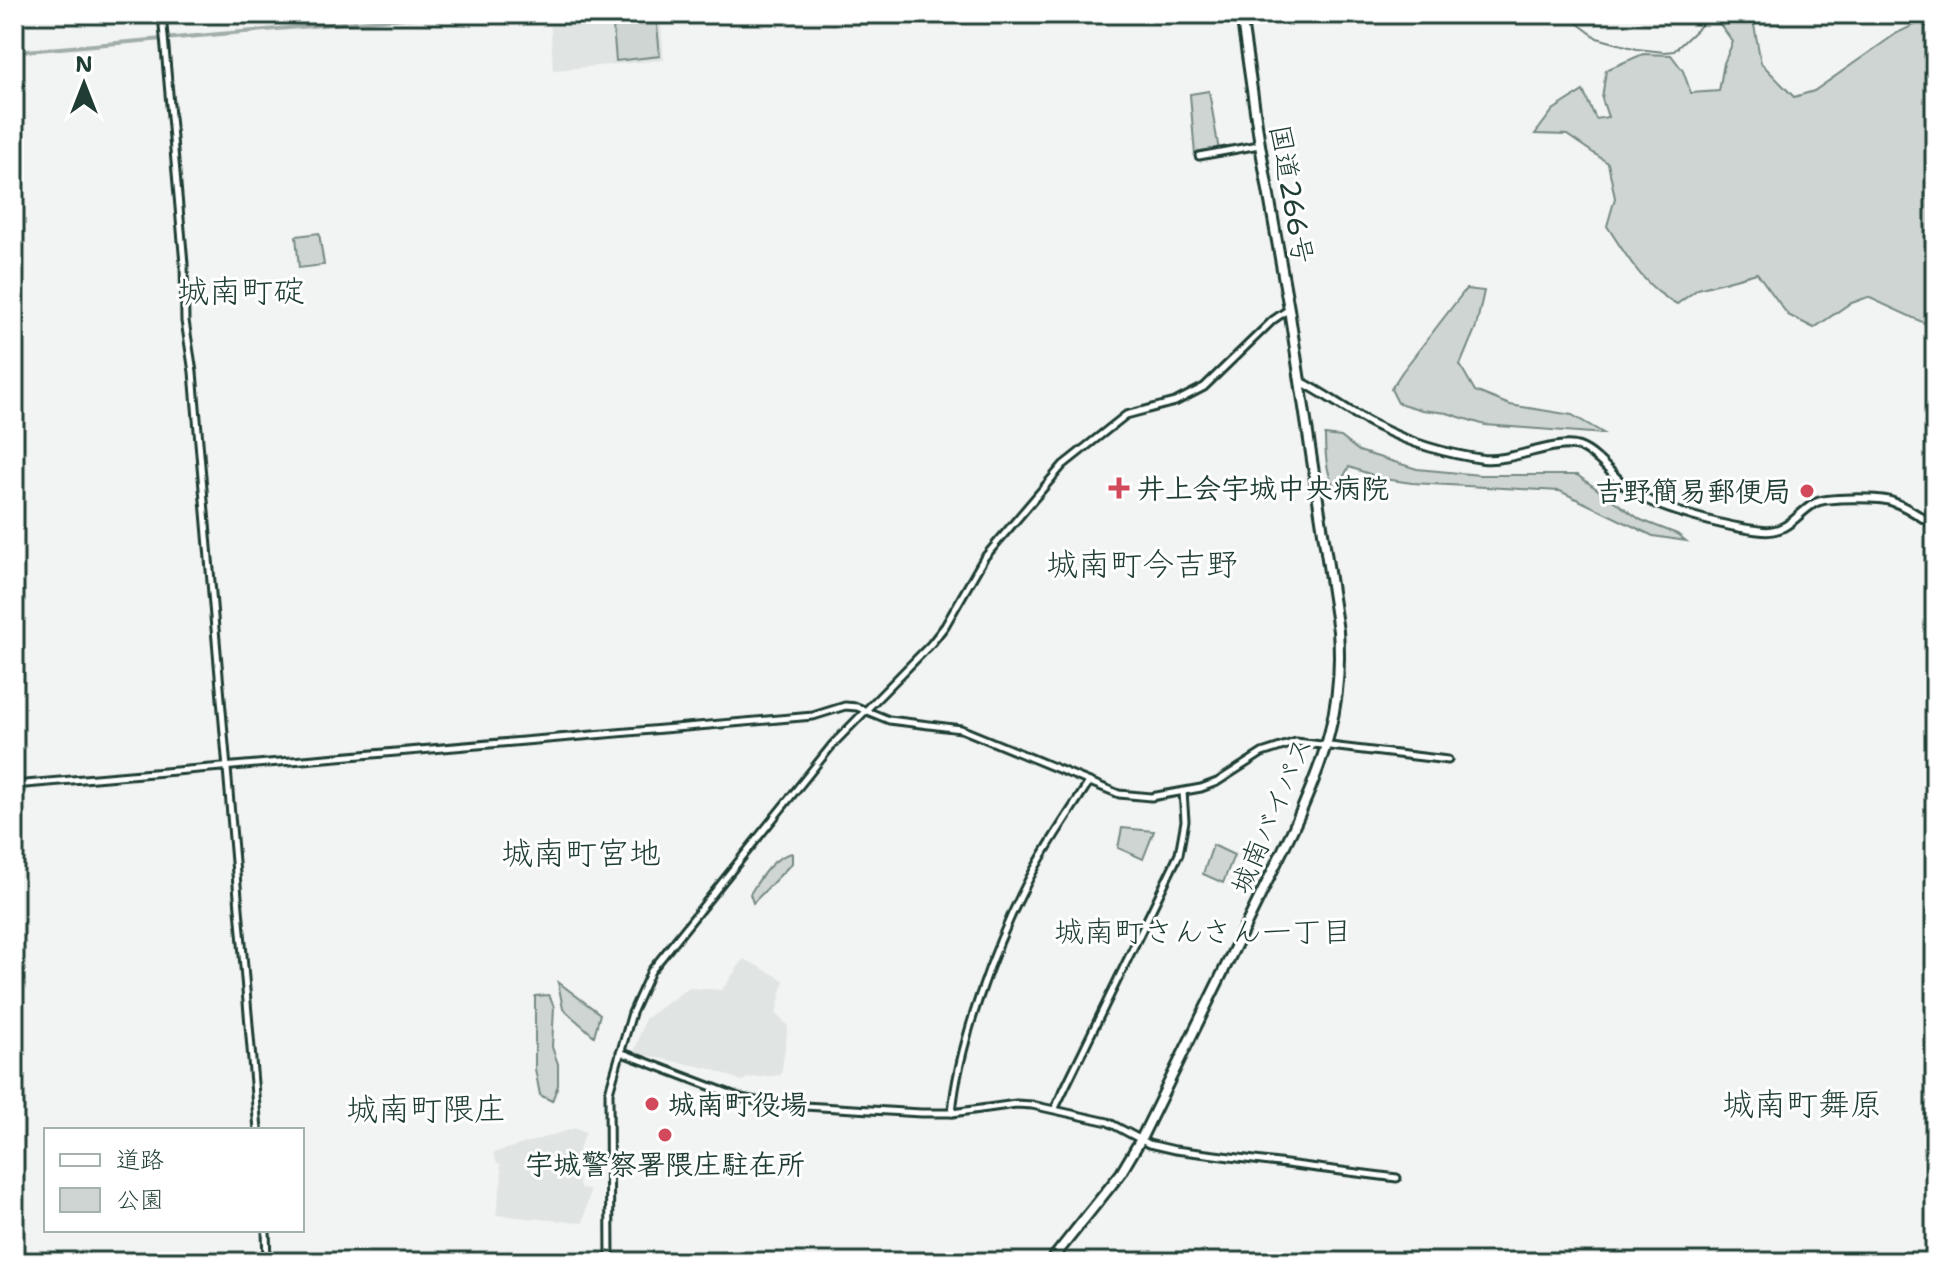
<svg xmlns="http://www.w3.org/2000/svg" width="1949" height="1276" font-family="'Shantell Sans','Klee One',sans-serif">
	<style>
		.built { fill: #e0e4e3 }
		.green { fill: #ced5d3; stroke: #768984; stroke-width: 2 }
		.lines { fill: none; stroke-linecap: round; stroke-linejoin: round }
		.stream { stroke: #6d807b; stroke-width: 2 }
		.canal { stroke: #a1adaa; stroke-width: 4 }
		.tertiary-casing { stroke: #1f3d34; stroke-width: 11 }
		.secondary-casing { stroke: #1f3d34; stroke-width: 12 }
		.trunk-casing { stroke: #1f3d34; stroke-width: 14 }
		.tertiary { stroke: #fff; stroke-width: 5 }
		.secondary { stroke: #fff; stroke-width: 6 }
		.trunk { stroke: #fff; stroke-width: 8 }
		.poi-dot { fill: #d1495b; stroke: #fff; stroke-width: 3 }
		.labels { text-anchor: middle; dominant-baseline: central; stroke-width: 6; stroke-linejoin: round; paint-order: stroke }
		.street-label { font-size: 28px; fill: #1f3d34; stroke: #fff }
		.poi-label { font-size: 28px; font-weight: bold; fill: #1f3d34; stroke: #fff; text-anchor: start }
		.neighbourhood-label { font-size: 30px; fill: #1f3d34; stroke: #fff }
		.quarter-label { font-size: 32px; fill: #1f3d34; stroke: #fff }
	</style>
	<rect width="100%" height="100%" fill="#f2f3f3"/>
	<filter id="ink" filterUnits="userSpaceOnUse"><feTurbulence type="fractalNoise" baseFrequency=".0125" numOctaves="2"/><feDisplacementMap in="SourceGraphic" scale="16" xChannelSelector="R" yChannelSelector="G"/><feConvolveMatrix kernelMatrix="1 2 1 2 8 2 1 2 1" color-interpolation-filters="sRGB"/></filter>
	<g filter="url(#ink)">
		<g class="built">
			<path d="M550,14H660L664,60L553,70Z"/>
			<path d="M744,959L784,980L776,1014L788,1026L781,1075L748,1078L742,1081L712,1069L634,1053L645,1019L688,988L722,990Z"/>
			<path d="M576,1128L586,1132L575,1159L577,1173L580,1188L590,1191L583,1223L496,1215L502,1177L500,1164L497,1163L493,1153Z"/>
		</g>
		<g class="green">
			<path d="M612,14H656L660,56L616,61Z"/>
			<path d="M1723,14H1752L1761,63L1794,97L1814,91L1897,33L1918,23L1935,29V328L1868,297L1849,304L1814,328L1788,315L1757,273L1698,289L1677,304C1645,289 1626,255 1607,226L1615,198L1608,163L1567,135L1535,134L1553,110L1583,91L1596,119L1608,117L1602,99L1606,70L1643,54L1671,55L1683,71L1691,93L1719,91L1724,63L1733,42L1717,20Z"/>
			<path d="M1209,91L1219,151L1195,155L1190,94Z"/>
			<path d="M319,233L324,265L299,268L296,236Z"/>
			<path d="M1466,289L1484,291L1476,327L1460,365L1475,391L1510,405L1572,415L1605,434L1485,425L1447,413L1422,410L1398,403L1391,389L1402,372Z"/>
			<path d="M1325,435L1341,437L1359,451L1417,469L1480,475H1577L1641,520L1677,534L1686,541L1653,536L1560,491L1412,483L1384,479L1349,467L1336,490C1326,476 1325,452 1325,435Z"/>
			<path d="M1122,828L1154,831L1143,859L1118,848Z"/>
			<path d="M1213,845L1234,855L1223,883L1203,874Z"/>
			<path d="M792,853V863L753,903L750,894C760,878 772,857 792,853Z"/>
			<path d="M558,982L600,1014L594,1036L563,1009Z"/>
			<path d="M549,995L554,1007L552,1047L558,1064V1085L552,1101L540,1095L535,1069V996Z"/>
		</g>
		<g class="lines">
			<path class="stream" d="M1565,14L1597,38L1637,49L1664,52L1674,51L1713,14"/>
			<path class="canal" d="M14,52L450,14"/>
			<defs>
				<g id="tertiary">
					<path d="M162,14L184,264L185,321L193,372L258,1130"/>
					<path d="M1199,156L1259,145"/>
					<path d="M14,785L813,716L845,706L857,707L889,720L961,729L1119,794L1151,797L1201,788L1217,782L1262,753L1296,742L1448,760"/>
					<path d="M620,1052L741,1098L771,1104L921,1113H952L1016,1104L1032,1105L1108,1122L1149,1144L1175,1150L1397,1178"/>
					<path d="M1055,1108L1179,854L1185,821L1183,792"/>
					<path d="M952,1113C958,1045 994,948 1025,887C1043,850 1067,817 1089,782"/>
					<path d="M266,1230L267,1262"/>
					<path d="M610,1262L609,1092L632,1013L651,971L833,744L931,644L945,626L984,558L1063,465L1126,415L1175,402L1204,387L1273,320L1289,309"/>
				</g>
				<path id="secondary" d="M1300,381C1328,395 1351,414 1379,427C1410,443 1448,454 1483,459C1512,462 1557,439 1579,447C1598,454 1613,477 1630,490C1656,509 1730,528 1763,531C1788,533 1796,514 1815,503C1825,497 1881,497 1893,502C1908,507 1922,518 1935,526"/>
				<path id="trunk" d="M1050,1262L1121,1173L1141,1139L1294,827C1324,761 1344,706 1338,631L1289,309L1260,145L1241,14"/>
			</defs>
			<use href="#tertiary" class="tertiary-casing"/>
			<use href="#secondary" class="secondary-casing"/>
			<use href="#trunk" class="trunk-casing"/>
			<use href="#tertiary" class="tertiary"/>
			<use href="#secondary" class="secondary"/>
			<use href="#trunk" class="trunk"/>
		</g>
	</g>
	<g class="poi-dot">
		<path d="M1115 476h8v8h8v8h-8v8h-8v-8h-8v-8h8z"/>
		<circle cx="1807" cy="491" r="8"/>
		<circle cx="652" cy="1104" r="8"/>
		<circle cx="665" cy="1135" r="8"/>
	</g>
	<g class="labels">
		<g class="street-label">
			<text transform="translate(1292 194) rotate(80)">国道266号</text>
			<text transform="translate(1271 815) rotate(-67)">城南バイパス</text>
		</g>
		<g class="poi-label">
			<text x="1137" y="488">井上会宇城中央病院</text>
			<text x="1791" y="491" text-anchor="end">吉野簡易郵便局</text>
			<text x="668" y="1104">城南町役場</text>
			<text x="665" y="1164" text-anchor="middle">宇城警察署隈庄駐在所</text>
		</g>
		<g class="neighbourhood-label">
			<text x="1203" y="931">城南町さんさん一丁目</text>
		</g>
		<g class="quarter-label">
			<text x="241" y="290">城南町碇</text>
			<text x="1142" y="563">城南町今吉野</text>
			<text x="581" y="852">城南町宮地</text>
			<text x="1802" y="1103">城南町舞原</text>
			<text x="426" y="1108">城南町隈庄</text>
		</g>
	</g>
	<rect width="1949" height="1276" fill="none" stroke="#fff" stroke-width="48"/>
	<rect x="24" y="24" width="1901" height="1228" fill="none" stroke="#1f3d34" stroke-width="3" filter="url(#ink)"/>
	<rect x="44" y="1128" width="260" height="104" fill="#ffffff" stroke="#a5b1ae" stroke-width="2"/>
	<rect x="60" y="1154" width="40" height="12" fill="#ffffff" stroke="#a5b1ae" stroke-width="2"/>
	<text x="116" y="1168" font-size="24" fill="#1f3d34">道路</text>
	<rect x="60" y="1188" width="40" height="24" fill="#ced5d3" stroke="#a5b1ae" stroke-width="2"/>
	<text x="116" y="1208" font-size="24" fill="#1f3d34">公園</text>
	<g transform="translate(84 84)" stroke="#ffffff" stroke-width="6" paint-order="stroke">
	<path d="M0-6L14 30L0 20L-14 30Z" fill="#1f3d34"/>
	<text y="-12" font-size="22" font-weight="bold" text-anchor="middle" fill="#1f3d34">N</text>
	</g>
</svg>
